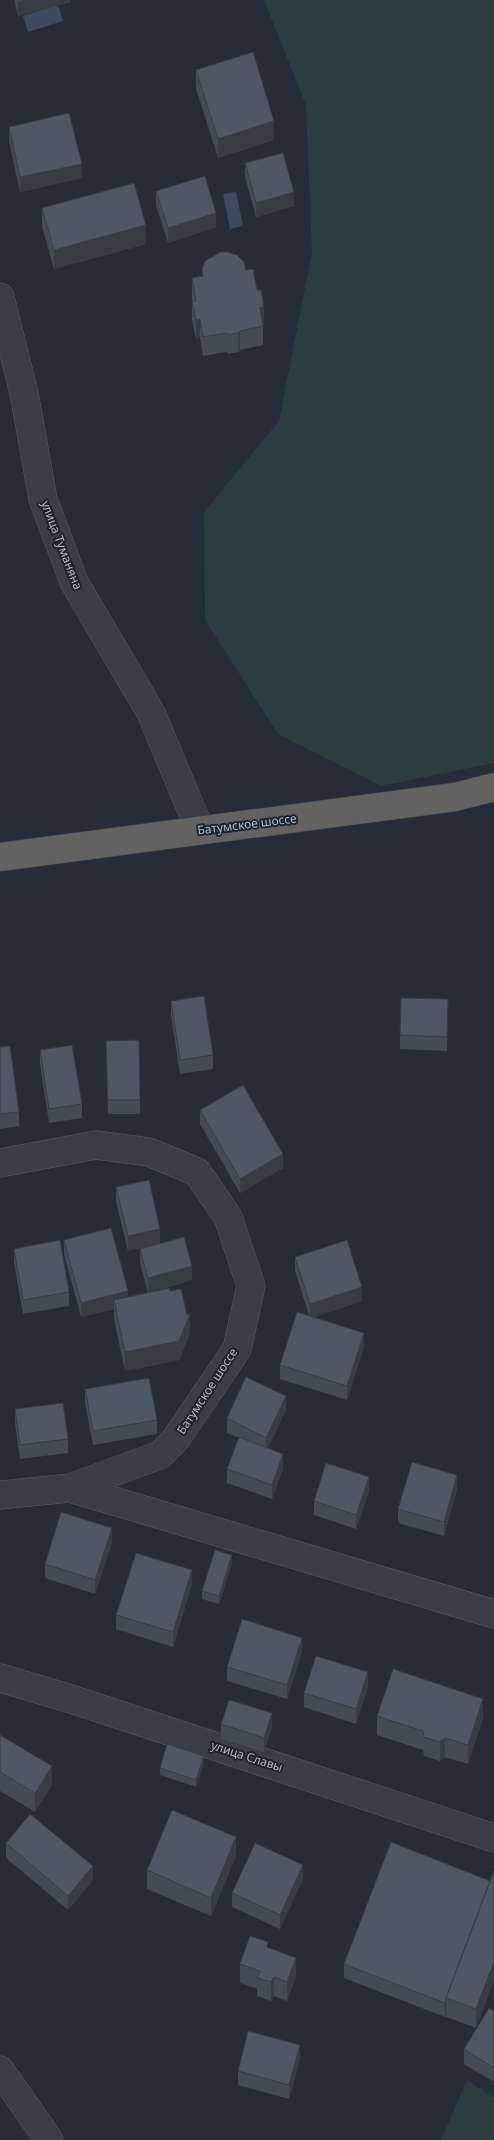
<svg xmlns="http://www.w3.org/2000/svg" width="494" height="2140" font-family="'Noto Sans',sans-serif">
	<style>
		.green { fill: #2b3d3e }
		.water { fill: #3d4a60 }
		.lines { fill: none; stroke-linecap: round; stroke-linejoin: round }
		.minor-casing { stroke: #575d68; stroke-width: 29 }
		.tertiary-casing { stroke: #575d68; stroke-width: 29 }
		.trunk-casing { stroke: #444a55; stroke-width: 29 }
		.minor { stroke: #393f4a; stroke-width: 28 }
		.tertiary { stroke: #393f4a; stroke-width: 28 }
		.trunk { stroke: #636260; stroke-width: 28 }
		.wall { fill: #434b57 }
		.shaded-wall { fill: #373d47 }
		.building { fill: #4e5765; stroke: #373d47 }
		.labels { text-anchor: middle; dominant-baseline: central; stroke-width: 4; stroke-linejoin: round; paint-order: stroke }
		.street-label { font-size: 12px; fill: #b4bac5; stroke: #1e242f }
	</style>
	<rect width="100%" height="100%" fill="#262d39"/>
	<g class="green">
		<path d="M264,0H494V763L381,786L278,734L205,620L204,512L279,421L312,253L306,105Z"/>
		<path d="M467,2080L494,2098V2140H441Z"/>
	</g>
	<g class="water">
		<path d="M58,5L63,21L28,32L23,16Z"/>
		<path d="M236,192L243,226L230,229L223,194Z"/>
	</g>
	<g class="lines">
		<defs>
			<g id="minor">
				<path d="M0,297L24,393L43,499L74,582L151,713L200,830"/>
				<path d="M0,1163L96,1145L149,1152L197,1172L228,1217L251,1286L237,1349L175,1440L160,1455L70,1488L0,1495"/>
				<path d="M70,1488L494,1614"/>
				<path d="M0,2070L49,2140"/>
			</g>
			<path id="tertiary" d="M0,1678L71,1699L494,1838"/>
			<path id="trunk" d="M0,857L455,797L494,787"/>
		</defs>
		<use href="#minor" class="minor-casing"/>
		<use href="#tertiary" class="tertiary-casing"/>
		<use href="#trunk" class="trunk-casing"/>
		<use href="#minor" class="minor"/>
		<use href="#tertiary" class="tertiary"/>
		<use href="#trunk" class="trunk"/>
	</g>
	<g class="wall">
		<path d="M14,0H71V2L18,16Z"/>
		<path d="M196,70L274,140L218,158L196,89Z"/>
		<path d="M9,127L82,178L20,192L9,141Z"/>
		<path d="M245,163L294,206L256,217L245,177Z"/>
		<path d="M156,191L216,227L168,243L156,205Z"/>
		<path d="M42,208L146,244L54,269L42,227Z"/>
		<path d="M202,269L246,270L264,326H263V345L240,350L238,352L229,354L226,352L203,356L200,338L196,339L192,320V278L202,276Z"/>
		<path d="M448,999L447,1051L400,1049V1035Z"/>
		<path d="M171,1001L213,1055V1069L180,1074L171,1015Z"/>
		<path d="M0,1047L19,1112V1126L0,1129Z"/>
		<path d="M40,1050L82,1104V1118L49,1123L40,1064Z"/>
		<path d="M106,1055L140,1100V1114H108Z"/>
		<path d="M200,1110L283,1168L240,1193L200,1124Z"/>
		<path d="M116,1187L160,1243L192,1280L148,1293L140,1263V1249L158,1244L128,1251L116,1202Z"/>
		<path d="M64,1240L128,1297L170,1291L190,1333L179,1360L125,1371L114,1319V1309L81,1317L64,1254Z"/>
		<path d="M14,1249L69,1292V1306L23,1314L14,1263Z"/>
		<path d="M295,1257L362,1301L314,1317L364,1347L347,1400L280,1379V1365L309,1315L295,1271Z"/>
		<path d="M85,1389L157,1420V1434L93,1445L85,1403Z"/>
		<path d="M15,1409L68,1439V1453L20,1459L15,1423Z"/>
		<path d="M286,1410L268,1448L283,1468L272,1499L227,1483V1469L239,1438L227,1433V1418Z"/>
		<path d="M457,1489L444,1536L398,1523V1509Z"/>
		<path d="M369,1491L356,1529L314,1515V1501Z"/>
		<path d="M112,1542L95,1594L45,1578V1564Z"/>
		<path d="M232,1563L219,1604L202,1599V1591Z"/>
		<path d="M192,1584L173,1647L116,1629V1615Z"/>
		<path d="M302,1652L287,1699L227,1681V1667Z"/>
		<path d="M368,1686L356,1724L304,1707V1693Z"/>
		<path d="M377,1716L483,1718L468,1764L445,1757L440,1761L424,1756L423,1750L377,1735Z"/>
		<path d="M221,1724L272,1727L264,1752L221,1739Z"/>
		<path d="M0,1735L52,1785L35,1812L0,1791Z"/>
		<path d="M204,1763L196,1787L160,1775V1768Z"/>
		<path d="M6,1843L93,1880L68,1910L6,1858Z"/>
		<path d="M236,1856L211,1916L147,1889V1870Z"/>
		<path d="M303,1879L280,1929L232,1907V1893Z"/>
		<path d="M490,1881L476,2028L446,2017V2015L445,2017L344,1978V1964Z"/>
		<path d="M268,1948L296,1977L287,2001L274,1996L271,2001L257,1996V1989L240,1983V1964Z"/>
		<path d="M494,2011V2082L464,2064V2049Z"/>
		<path d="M300,2059L289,2099L238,2085V2071Z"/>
	</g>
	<g class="shaded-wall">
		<path d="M27,0H71V2L18,16V2Z"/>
		<path d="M274,121V140L218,158V139Z"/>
		<path d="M82,164V178L20,192V177Z"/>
		<path d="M294,192V206L256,217V203Z"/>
		<path d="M216,213V227L168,243V228Z"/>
		<path d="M146,225V244L54,269V250Z"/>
		<path d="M264,307V326L260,327V308Z"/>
		<path d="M200,319V338L196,339V320Z"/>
		<path d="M240,331V350L238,352V333Z"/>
		<path d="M283,1154V1168L240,1193V1179Z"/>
		<path d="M160,1229V1243L128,1251V1236Z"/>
		<path d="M192,1266V1280L148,1293V1278Z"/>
		<path d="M362,1287V1301L310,1318V1304Z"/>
		<path d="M128,1291V1305L114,1300V1309L81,1317V1303Z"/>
		<path d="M190,1314V1333L179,1360L125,1371V1352Z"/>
		<path d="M364,1333V1347L347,1400V1386Z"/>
		<path d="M286,1396V1410L266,1452V1438Z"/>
		<path d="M283,1454V1468L272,1499V1485Z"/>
		<path d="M457,1475V1489L444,1536V1522Z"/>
		<path d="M369,1477V1491L356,1529V1515Z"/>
		<path d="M112,1528V1542L95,1594V1580Z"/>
		<path d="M232,1555V1563L219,1604V1596Z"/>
		<path d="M192,1570V1584L173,1647V1632Z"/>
		<path d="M302,1638V1652L287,1699V1685Z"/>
		<path d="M368,1672V1686L356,1724V1709Z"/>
		<path d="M483,1699V1718L468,1764V1745Z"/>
		<path d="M272,1713V1727L264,1752V1738Z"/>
		<path d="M445,1738V1757L440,1761V1742Z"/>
		<path d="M204,1756V1763L196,1787V1780Z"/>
		<path d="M52,1766V1785L35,1812V1793Z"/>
		<path d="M236,1837V1856L211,1916V1898Z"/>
		<path d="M303,1865V1879L280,1929V1915Z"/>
		<path d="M93,1866V1880L68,1910V1896Z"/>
		<path d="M296,1958V1977L287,2001V1982Z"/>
		<path d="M494,1962V1981L476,2028V2009Z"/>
		<path d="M274,1977V1996L271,2001V1982Z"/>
		<path d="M446,2001V2015L445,2017V2003Z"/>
		<path d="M300,2045V2059L289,2099V2085Z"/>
	</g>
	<g class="building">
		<path d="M18,0H27L18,2Z"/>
		<path d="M253,52L274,121L218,139L196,70Z"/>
		<path d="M69,113L82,164L20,177L9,127Z"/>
		<path d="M283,153L294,192L256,203L245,163Z"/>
		<path d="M205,176L216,213L168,228L156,191Z"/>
		<path d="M134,183L146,225L54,250L42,208Z"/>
		<path d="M221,252H228L237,255L244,262L246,270L253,269L257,290H261L264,307L260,308L263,326L240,331L238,333L229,335L226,333L203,337L200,319L196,320L192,301H196L192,278L203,276L202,269L205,261Z"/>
		<path d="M204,996L213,1055L180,1060L171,1001Z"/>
		<path d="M401,998L448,999L447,1037L400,1035Z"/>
		<path d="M139,1040L140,1100H108L106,1041Z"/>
		<path d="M72,1045L82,1104L49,1109L40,1050Z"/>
		<path d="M10,1046L19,1112L0,1114V1047Z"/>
		<path d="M243,1085L283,1154L240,1179L200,1110Z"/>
		<path d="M149,1180L160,1229L128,1236L116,1187Z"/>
		<path d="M111,1228L128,1291L81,1303L64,1240Z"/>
		<path d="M184,1237L192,1266L148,1278L140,1249Z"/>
		<path d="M60,1240L69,1292L23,1300L14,1249Z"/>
		<path d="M347,1240L362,1287L310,1304L295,1257Z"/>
		<path d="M170,1288V1291L181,1289L187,1315L190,1314L179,1341L125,1352L114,1300Z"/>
		<path d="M297,1312L364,1333L347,1386L280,1365Z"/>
		<path d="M246,1377L286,1396L266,1438L227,1418Z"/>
		<path d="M149,1378L157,1420L93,1431L85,1389Z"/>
		<path d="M63,1403L68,1439L20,1445L15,1409Z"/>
		<path d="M239,1437L283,1454L272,1485L227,1469Z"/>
		<path d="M412,1462L457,1475L444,1522L398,1509Z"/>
		<path d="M326,1463L369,1477L356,1515L314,1501Z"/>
		<path d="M61,1512L112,1528L95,1580L45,1564Z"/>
		<path d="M215,1550L232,1555L219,1596L202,1591Z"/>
		<path d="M136,1553L192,1570L173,1632L116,1615Z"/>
		<path d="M242,1619L302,1638L287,1685L227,1667Z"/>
		<path d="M316,1656L368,1672L356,1709L304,1693Z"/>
		<path d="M393,1669L483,1699L468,1745L445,1738L440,1742L424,1737L423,1731L377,1716Z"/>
		<path d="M229,1700L272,1713L264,1738L221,1724Z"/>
		<path d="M0,1735L52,1766L35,1793L0,1772Z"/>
		<path d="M167,1744L204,1756L196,1780L160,1768Z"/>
		<path d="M172,1810L236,1837L211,1898L147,1870Z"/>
		<path d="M30,1814L93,1866L68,1896L6,1843Z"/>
		<path d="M391,1842L490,1881L446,1998L445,2003L344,1964Z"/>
		<path d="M255,1843L303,1865L280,1915L232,1893Z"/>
		<path d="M494,1871V1962L476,2009L446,1998Z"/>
		<path d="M250,1936L268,1942L267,1947L296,1958L287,1982L274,1977L271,1982L257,1978L260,1971L240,1964Z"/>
		<path d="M489,2008L494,2011V2068L464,2049Z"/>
		<path d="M248,2031L300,2045L289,2085L238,2071Z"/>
	</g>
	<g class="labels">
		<g class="street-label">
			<text transform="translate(62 545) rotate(69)">улица Туманяна</text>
			<text transform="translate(247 824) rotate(-7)">Батумское шоссе</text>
			<text transform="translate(207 1391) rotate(-57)">Батумское шоссе</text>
			<text transform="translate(247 1756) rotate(18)">улица Славы</text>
		</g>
	</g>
</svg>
